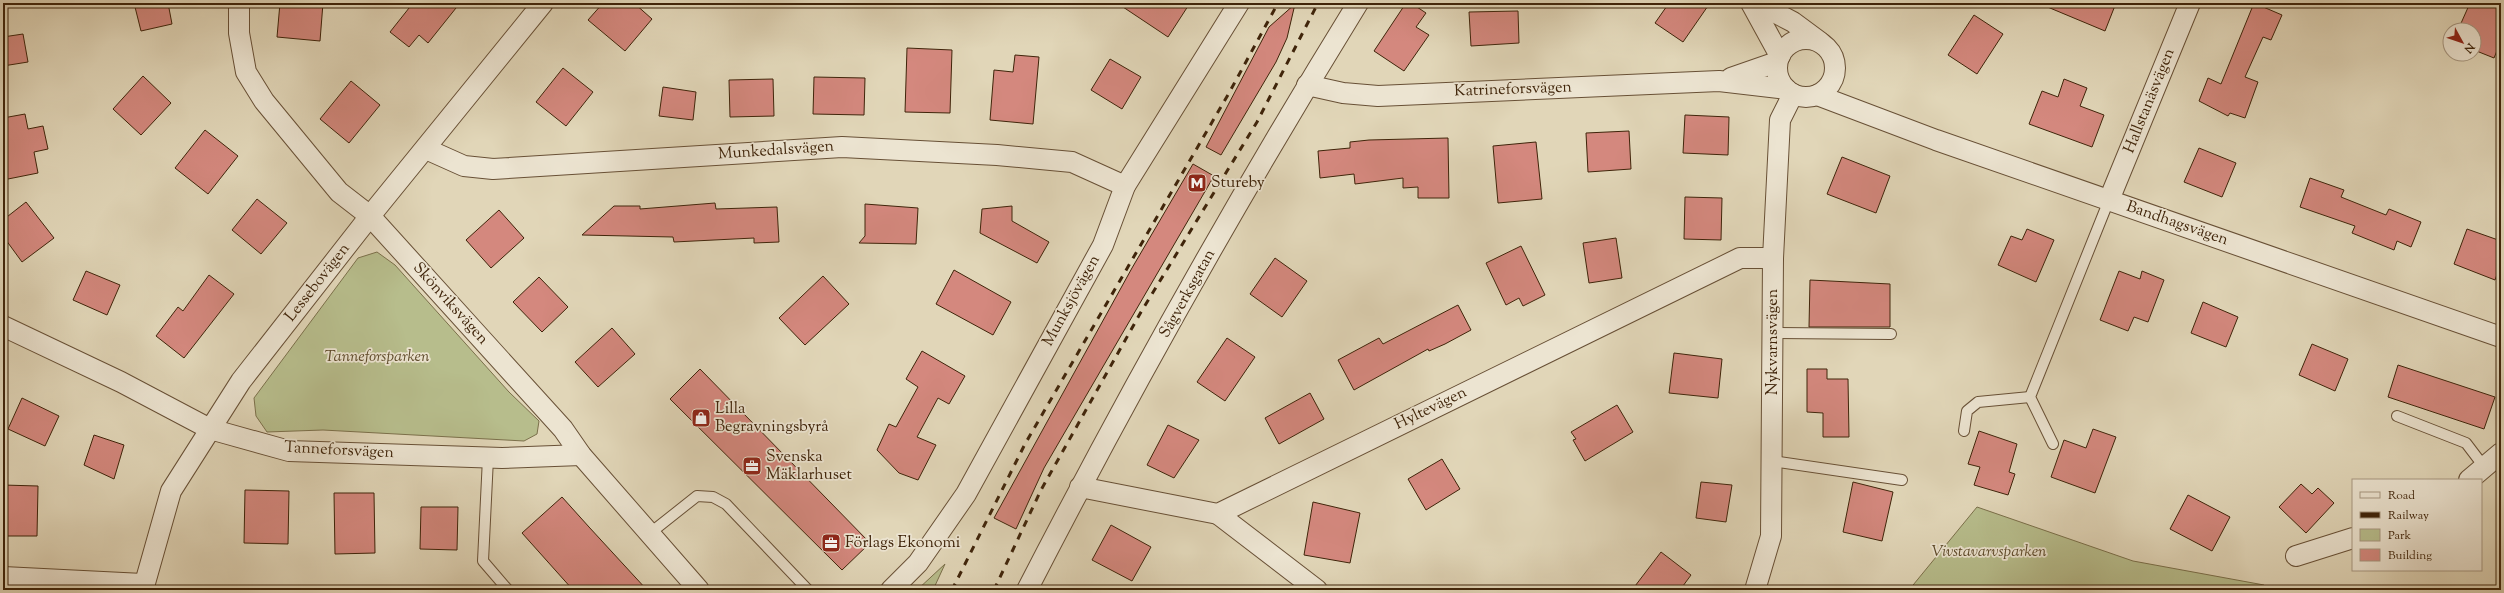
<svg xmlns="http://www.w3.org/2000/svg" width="2504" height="593" font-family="'Sorts Mill Goudy',serif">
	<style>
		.green { fill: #b7bd8c; stroke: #7b704b }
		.building { fill: #d4887e; stroke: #3f240a }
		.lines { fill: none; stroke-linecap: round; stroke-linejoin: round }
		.service-casing { stroke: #685036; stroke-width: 12 }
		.minor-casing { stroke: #685036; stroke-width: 22 }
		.service { stroke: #ece4d1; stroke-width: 10 }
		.minor { stroke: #ece4d1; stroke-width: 20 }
		.rail { stroke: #3f240a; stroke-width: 3; stroke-dasharray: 7 7; stroke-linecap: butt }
		.labels { text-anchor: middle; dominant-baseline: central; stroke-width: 3.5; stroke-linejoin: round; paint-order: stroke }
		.street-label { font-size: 16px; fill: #3f240a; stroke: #ece4d1 }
		.poi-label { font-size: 16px; fill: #3f240a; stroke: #ece4d1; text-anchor: start }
		.park-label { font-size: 16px; font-style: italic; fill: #5d4a2a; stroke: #ece4d1 }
	</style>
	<rect width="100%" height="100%" fill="#e1d6b8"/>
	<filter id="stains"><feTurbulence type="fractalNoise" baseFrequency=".005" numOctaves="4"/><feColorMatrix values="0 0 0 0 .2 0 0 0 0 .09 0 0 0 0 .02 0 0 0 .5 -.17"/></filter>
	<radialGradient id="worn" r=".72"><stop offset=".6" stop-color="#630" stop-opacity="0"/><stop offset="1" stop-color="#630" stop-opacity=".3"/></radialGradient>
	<g class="green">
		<path d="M377,252L395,265L509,392L539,421L537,434L524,441L323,430L267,432L256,416L254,398L358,258Z"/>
		<path d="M1977,507L2133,561L2264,585L2266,590H1909Z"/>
		<path d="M945,564L933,590H917Z"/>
	</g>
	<g class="building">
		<path d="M134,3H168L172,24L141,31Z"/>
		<path d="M280,3H323L320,41L277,37Z"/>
		<path d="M413,3H460L428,43L419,35L409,47L390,32Z"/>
		<path d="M603,3H634L652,19L625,51L588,20Z"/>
		<path d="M1117,3H1190L1168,37Z"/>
		<path d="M1406,3H1411L1426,13L1416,27L1429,35L1404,71L1374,51Z"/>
		<path d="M1669,3H1710L1683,42L1655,23Z"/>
		<path d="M2038,3H2116L2105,31Z"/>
		<path d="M2254,3L2282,15L2271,40L2263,37L2245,77L2258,82L2245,118L2230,113L2228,116L2199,101L2208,78L2221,84Z"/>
		<path d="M2470,3H2492L2501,7V41L2494,58L2474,50V30H2458Z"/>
		<path d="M1295,4L1287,38L1276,62L1221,155L1206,147L1269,27Z"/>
		<path d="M1518,11L1519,43L1471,46L1469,12Z"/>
		<path d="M1974,15L2003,34L1977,74L1948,55Z"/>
		<path d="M23,34L28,62L3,66V37Z"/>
		<path d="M907,48L952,50L950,113L905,112Z"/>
		<path d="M1015,55L1039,57L1033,124L990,120L994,70L1013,72Z"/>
		<path d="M1110,59L1141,77L1122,109L1091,90Z"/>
		<path d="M563,68L593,92L566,126L536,102Z"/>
		<path d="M143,76L171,103L141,135L113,109Z"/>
		<path d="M814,77L865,78L864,115L813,114Z"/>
		<path d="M773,79L774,116L730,117L729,80Z"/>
		<path d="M2064,79L2087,88L2080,106L2104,115L2092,147L2029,124L2042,91L2058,97Z"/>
		<path d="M351,81L380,105L349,143L320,119Z"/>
		<path d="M663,87L696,92L693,120L659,116Z"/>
		<path d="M25,114L28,129L43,126L48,149L34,152L38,173L3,180V118Z"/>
		<path d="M1685,115L1729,117L1728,155L1683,153Z"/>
		<path d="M205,130L238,156L208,194L175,168Z"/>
		<path d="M1629,131L1631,169L1588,172L1586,133Z"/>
		<path d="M1448,138L1449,198H1418V187L1403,188V178L1355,184L1354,174L1320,178L1318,151L1350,148V142L1369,140Z"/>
		<path d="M1536,142L1542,199L1498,203L1493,146Z"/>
		<path d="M2199,148L2236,163L2222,197L2184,182Z"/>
		<path d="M1842,157L1890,176L1876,213L1827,194Z"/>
		<path d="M1193,164L1214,176L1044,468L1016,529L994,518L1132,268Z"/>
		<path d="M2310,178L2344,190L2341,197L2386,215L2389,209L2421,222L2411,247L2397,241L2394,250L2352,233L2355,226L2300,207Z"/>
		<path d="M1685,197L1722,198L1721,240L1684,239Z"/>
		<path d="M257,199L287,223L261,254L232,230Z"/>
		<path d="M26,202L54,238L22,262L3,236V220Z"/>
		<path d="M715,203L716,209L777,207L779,242L754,243V238L674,242L673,237L582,235L614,206H640V209Z"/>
		<path d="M865,204L918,208L916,244L859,243L865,236Z"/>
		<path d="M1012,206V221L1049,242L1037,263L980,233L982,209Z"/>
		<path d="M499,210L524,238L491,268L466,240Z"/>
		<path d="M2027,229L2054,240L2036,282L1998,265L2011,236L2022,240Z"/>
		<path d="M2467,229L2501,241V263L2495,280L2454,264Z"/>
		<path d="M1616,238L1622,278L1589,283L1583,243Z"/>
		<path d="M1521,246L1545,295L1523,306L1519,298L1506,305L1486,263Z"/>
		<path d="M1275,258L1307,281L1282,317L1250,294Z"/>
		<path d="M954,270L1011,302L993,335L936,304Z"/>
		<path d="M86,271L120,285L107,315L73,300Z"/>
		<path d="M2119,271L2140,279L2142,271L2164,280L2148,322L2134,317L2128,331L2100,320Z"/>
		<path d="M209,275L234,294L184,358L156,336L178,307L183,311Z"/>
		<path d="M823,276L849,304L805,345L779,318Z"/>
		<path d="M539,277L568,307L542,332L513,302Z"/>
		<path d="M1810,280L1890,284V327H1809Z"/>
		<path d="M2203,302L2238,317L2226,347L2191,333Z"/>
		<path d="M1458,305L1471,330L1445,344L1429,351L1428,349L1354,390L1338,360L1379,338L1383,344Z"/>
		<path d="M612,328L635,354L598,387L575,362Z"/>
		<path d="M1227,338L1255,357L1225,401L1197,382Z"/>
		<path d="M2312,344L2348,359L2335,391L2299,375Z"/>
		<path d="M922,351L965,376L949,404L938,398L917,437L936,445L918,480L899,473L877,450L889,424L896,427L918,387L906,379Z"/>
		<path d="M1674,353L1722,359L1718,398L1669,393Z"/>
		<path d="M2398,365L2495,397L2484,429L2388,397Z"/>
		<path d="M700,369L870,543L842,570L670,399Z"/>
		<path d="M1807,369H1827V379H1848L1849,437H1823V413L1807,412Z"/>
		<path d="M1310,393L1324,419L1279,444L1265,418Z"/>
		<path d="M22,398L59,416L45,446L8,429Z"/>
		<path d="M1617,405L1633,432L1585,461L1573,440L1576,439L1571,432Z"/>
		<path d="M1168,425L1199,440L1174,478L1147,465Z"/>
		<path d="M2093,429L2116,437L2095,493L2051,477L2064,440L2086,448Z"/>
		<path d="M1979,431L2017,444L2009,472L2015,474L2008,495L1974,485L1980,467L1968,464Z"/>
		<path d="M94,435L124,445L114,479L84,465Z"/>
		<path d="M1442,459L1460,489L1426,510L1408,479Z"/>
		<path d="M1701,482L1732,485L1726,522L1696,518Z"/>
		<path d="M1853,482L1893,492L1882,541L1843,532Z"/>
		<path d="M2301,484L2312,494L2318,488L2334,503L2306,533L2279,507Z"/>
		<path d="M3,485L38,486L37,536H3Z"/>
		<path d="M245,490L289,491L288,544L244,543Z"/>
		<path d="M334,493H374L375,553L335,554Z"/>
		<path d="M2188,495L2230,517L2212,551L2170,529Z"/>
		<path d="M562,497L589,527L647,590H573L522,533Z"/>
		<path d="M1313,502L1360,513L1350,563L1304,555Z"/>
		<path d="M421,507H458L457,550L420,549Z"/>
		<path d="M1111,525L1151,547L1132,581L1092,560Z"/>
		<path d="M1661,552L1691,575L1680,590H1632Z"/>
	</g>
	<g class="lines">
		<defs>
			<g id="service">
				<path d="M1773,333L1891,334"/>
				<path d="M2397,416L2466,443L2485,468"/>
				<path d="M1964,431L1967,411L1978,402L2030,397"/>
				<path d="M2053,444L2030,397L2109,200"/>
				<path d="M488,458L483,561L508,590"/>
				<path d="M1772,461L1902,480"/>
				<path d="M649,534L697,496L713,497L726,504L808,590"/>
			</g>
			<g id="minor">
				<path d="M239,3V33L246,72L264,101L339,192L370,216L563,429L581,455L699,590"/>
				<path d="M1751,3L1780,56"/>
				<path d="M1757,3L1793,22L1820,42"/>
				<circle cx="1806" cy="68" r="29"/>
				<path d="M1731,78L1777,62"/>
				<path d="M1307,85L1343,93L1378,96L1719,81L1786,89"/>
				<path d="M1817,95L1936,140L2501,337"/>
				<path d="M426,149L464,166L493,169L842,147L997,155L1072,162L1125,186"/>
				<path d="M2109,200L2190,3"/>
				<path d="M3,326L121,382L210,429L289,451L502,458L581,455"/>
				<path d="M2469,480L2501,453"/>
				<path d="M1080,487L1218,514L1740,258H1773"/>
				<path d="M1218,514L1317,590"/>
				<path d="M2296,556L2353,538"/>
				<path d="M3,577L143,584"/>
				<path d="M143,590L171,491L241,381L370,216L543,3"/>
				<path d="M891,590L918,563L966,494L1103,245L1125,186L1239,3"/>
				<path d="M1027,590C1130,390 1240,194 1358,3"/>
				<path d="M1755,590L1771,536L1773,258L1780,120L1793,94"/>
			</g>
		</defs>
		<use href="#service" class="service-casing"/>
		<use href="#minor" class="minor-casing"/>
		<use href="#service" class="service"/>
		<use href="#minor" class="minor"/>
		<g class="rail">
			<path d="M952,590L1025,444L1229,93L1278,3"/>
			<path d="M994,590L1041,490L1141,312L1257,122L1318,3"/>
		</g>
	</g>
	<defs>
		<symbol id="metro-square" viewBox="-11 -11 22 22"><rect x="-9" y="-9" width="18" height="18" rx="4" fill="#8f2418" stroke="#ece4d1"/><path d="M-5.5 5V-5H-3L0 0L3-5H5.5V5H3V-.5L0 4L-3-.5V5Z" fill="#fff"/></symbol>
		<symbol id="shop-square" viewBox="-11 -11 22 22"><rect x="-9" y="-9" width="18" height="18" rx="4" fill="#8f2418" stroke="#ece4d1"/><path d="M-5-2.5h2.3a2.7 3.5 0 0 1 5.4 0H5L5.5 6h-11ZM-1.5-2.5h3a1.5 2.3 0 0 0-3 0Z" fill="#fff"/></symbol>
		<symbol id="office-square" viewBox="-11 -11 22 22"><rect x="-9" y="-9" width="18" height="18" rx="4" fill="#8f2418" stroke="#ece4d1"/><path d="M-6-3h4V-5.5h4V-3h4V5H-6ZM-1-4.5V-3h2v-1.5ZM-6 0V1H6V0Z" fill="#fff"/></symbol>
	</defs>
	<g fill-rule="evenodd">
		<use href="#metro-square" x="1186" y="172" width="22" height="22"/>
		<use href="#shop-square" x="690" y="407" width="22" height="22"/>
		<use href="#office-square" x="741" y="455" width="22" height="22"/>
		<use href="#office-square" x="820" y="532" width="22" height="22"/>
	</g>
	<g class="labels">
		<g class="street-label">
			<text transform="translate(1513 90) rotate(-2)">Katrineforsvägen</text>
			<text transform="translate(2150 101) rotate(-68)">Hallstanäsvägen</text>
			<text transform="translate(776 151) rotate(-4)">Munkedalsvägen</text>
			<text transform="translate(2177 224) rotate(19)">Bandhagsvägen</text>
			<text transform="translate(318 283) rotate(-52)">Lessebovägen</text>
			<text transform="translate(1188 294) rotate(-61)">Sågverksgatan</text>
			<text transform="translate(1072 301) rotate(-61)">Munksjövägen</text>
			<text transform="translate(450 304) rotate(48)">Skönviksvägen</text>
			<text transform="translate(1773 342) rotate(-90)">Nykvarnsvägen</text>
			<text transform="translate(1431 409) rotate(-26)">Hyltevägen</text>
			<text transform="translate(339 451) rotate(3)">Tanneforsvägen</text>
		</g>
		<g class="poi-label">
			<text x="1211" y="183">Stureby</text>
			<text x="715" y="409">Lilla<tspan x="715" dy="18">Begravningsbyrå</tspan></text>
			<text x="766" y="457">Svenska<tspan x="766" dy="18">Mäklarhuset</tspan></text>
			<text x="845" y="543">Förlags Ekonomi</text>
		</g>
		<g class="park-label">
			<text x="377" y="357">Tanneforsparken</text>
			<text x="1989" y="552">Vivstavarvsparken</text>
		</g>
	</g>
	<rect width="2504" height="593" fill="none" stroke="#e1d6b8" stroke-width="16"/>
	<rect x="4" y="4" width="2496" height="585" fill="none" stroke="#3f240a" stroke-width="2"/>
	<rect x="8" y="8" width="2488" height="577" fill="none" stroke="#3f240a"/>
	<rect x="2352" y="479" width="130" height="92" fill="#ece4d1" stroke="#a79781"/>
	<rect x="2360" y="492" width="20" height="6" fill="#ece4d1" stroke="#a79781"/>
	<text x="2388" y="499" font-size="12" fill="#3f240a">Road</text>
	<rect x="2360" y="512" width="20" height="6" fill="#3f240a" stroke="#a79781"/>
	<text x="2388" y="519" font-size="12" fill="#3f240a">Railway</text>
	<rect x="2360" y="529" width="20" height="12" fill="#b7bd8c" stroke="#a79781"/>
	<text x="2388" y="539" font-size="12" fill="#3f240a">Park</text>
	<rect x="2360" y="549" width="20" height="12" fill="#d4887e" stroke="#a79781"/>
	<text x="2388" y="559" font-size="12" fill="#3f240a">Building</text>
	<g transform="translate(2462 42) rotate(130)"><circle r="19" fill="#ece4d1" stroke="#a79781"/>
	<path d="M0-3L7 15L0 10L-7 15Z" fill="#8f2418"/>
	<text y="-6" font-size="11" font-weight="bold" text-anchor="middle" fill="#3f240a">N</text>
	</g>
	<rect width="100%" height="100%" filter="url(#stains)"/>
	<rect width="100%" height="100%" fill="url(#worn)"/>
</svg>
